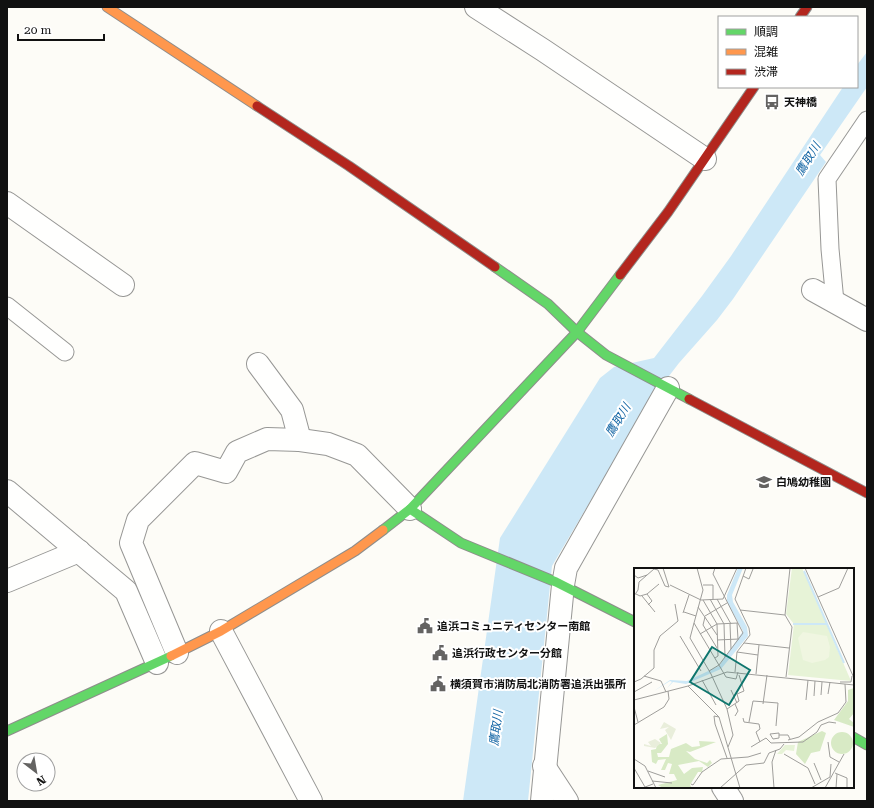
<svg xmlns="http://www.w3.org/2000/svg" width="874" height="808" font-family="'Roboto Serif','Noto Sans JP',serif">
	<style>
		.water { fill: #cde8f7 }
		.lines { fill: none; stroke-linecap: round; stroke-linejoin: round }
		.lane-casing { stroke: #979795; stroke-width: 19 }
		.street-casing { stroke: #979795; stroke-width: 24 }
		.fast-casing { stroke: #8e8d8b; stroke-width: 11 }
		.slow-casing { stroke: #8e8d8b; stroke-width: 11 }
		.jam-casing { stroke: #8e8d8b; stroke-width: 11 }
		.lane { stroke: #fffffe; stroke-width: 17 }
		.street { stroke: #fffffe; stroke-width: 22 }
		.fast { stroke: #63d668; stroke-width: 9 }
		.slow { stroke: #ff974d; stroke-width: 9 }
		.jam { stroke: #b3261e; stroke-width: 9 }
		.labels { text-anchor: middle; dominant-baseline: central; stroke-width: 4; stroke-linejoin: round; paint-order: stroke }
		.poi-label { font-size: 11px; font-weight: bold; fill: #111; stroke: #fff; text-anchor: start }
		.water-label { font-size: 12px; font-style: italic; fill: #1768a6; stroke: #fff }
		.inset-river { fill: none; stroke: #cde8f7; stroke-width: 2 }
		.inset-road { fill: none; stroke: #9f9e9b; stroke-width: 1 }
		.view { fill: #0f766e; fill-opacity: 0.15; stroke: #0f766e; stroke-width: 2 }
		.inset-edge { fill: none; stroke: #111; stroke-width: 2 }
	</style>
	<rect width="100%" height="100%" fill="#fdfcf7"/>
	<path class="water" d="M867,52V87L820,155L826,162L733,299L717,320L679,363L649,402L552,566L528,801H463L500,538L600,378L614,367L654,358L702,296L731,256L843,87H857V65Z"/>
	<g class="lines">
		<defs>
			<g id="lane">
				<path d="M835,302L830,249L827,179L867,120"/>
				<path d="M7,306L65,352"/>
			</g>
			<g id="street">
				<path d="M476,7L543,50L705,159"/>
				<path d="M7,203L123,285"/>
				<path d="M813,290L867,320"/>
				<path d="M258,364L292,410L300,440"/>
				<path d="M7,491L126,591L157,663"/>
				<path d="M7,581L79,551"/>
				<path d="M221,631L311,801"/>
				<path d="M177,653L131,543L138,520L195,463L226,472L237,452L267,439L300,440L328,444L357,455L410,509"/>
				<path d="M544,766L567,801"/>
				<path d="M723,787L732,801"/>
				<path d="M542,801L563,585L566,568L668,388"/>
			</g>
			<g id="fast">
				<path d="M495,267L548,304L577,332L606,355L689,399"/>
				<path d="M410,509L461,543L556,582L635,622"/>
				<path d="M383,530L410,509L577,332L620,275"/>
				<path d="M7,731L171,656"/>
				<path d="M853,737L867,745"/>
			</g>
			<g id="slow">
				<path d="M107,7L257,106"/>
				<path d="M171,656L221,631L355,551L383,530"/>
			</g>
			<g id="jam">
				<path d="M800,17L807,7"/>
				<path d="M257,106L349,166L495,267"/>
				<path d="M620,275L668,212L754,87"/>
				<path d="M689,399L867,493"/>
			</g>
		</defs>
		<use href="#lane" class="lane-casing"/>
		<use href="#street" class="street-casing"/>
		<use href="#fast" class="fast-casing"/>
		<use href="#slow" class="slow-casing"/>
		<use href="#jam" class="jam-casing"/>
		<use href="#lane" class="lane"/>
		<use href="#street" class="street"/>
		<use href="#fast" class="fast"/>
		<use href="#slow" class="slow"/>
		<use href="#jam" class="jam"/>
	</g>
	<defs>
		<symbol id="bus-bare" viewBox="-9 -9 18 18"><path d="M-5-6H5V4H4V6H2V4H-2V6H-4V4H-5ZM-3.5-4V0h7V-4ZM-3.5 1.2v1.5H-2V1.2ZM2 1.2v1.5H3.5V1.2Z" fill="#646362" stroke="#fff" stroke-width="2.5" paint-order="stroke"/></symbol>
		<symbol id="school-bare" viewBox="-9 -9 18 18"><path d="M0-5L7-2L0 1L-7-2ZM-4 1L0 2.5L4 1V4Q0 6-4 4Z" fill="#646362" stroke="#fff" stroke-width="2.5" paint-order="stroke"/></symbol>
		<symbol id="civic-bare" viewBox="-9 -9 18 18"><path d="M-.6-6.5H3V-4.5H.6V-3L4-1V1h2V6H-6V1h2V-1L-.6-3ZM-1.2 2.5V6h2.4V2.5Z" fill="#646362" stroke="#fff" stroke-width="2.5" paint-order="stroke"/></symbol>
	</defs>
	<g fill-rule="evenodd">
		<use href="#bus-bare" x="761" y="91" width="22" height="22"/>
		<use href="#school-bare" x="753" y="471" width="22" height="22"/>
		<use href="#civic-bare" x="414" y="615" width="22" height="22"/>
		<use href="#civic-bare" x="429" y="642" width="22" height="22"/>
		<use href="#civic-bare" x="427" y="673" width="22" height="22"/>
	</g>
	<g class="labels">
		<g class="poi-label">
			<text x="784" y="102">天神橋</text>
			<text x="776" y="482">白鳩幼稚園</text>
			<text x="437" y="626">追浜コミュニティセンター南館</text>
			<text x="452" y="653">追浜行政センター分館</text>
			<text x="450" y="684">横須賀市消防局北消防署追浜出張所</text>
		</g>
		<g class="water-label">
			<text transform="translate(808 159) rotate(-58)">鷹取川</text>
			<text transform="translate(618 420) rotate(-58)">鷹取川</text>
			<text transform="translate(496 728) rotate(-83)">鷹取川</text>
		</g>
	</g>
	<g transform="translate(634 568)">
		<rect width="220" height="220" fill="#fdfcf7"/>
		<path d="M220,120V145L215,151L220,155V159L200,152L214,133V122ZM188,163L192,165L186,183L177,185L171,196L162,186L164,174ZM197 175a11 11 0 1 1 22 0a11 11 0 1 1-22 0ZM33,166L34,176L27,185H23L24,189H35L37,181L52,175L58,179L66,178L65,173L82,174L56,184L52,183L61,191L73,195L76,192L78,195L74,199L65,193L44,197L50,206L58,200L69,199L68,204H64L56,217L58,220H29L24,217L43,212L40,206H35L38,196L34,195L31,202H27L32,191L24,192L22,196L18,194L17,182L22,181L23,176H28L25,171Z" fill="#d8eac5"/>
		<path d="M30,154L42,161L37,172L31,162L35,159L26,161ZM21,171L27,175L21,180L10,178V176L17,178L14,174Z" fill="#e9eedb"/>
		<path d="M158,0H168L217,113L154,107L160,56L152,46ZM151,177H161L160,183L152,182L148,186H143Z" fill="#e7f3d7"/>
		<path d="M169,64L193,68L196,79L195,89L191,92L178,95L169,92L164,70Z" fill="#f0f6e1"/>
		<path d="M104,0H109L98,27L99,34L113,59L114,68L87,101L52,116L39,114L33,120L38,114L36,113L20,123L36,112L53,113L85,98L109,63L93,34V27Z" fill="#cde8f7"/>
		<path class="inset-river" d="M170,3L210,95M159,56H193"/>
		<path class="inset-road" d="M63,0L69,22L60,55L92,109L102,111L104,104M171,0L220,110M0,7L4,10L13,7M109,8L115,11L119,1L117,0M36,17L67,32L89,31L103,0M69,17H79V31M2,26L6,28L13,26L25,16M13,26L18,33L14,37M0,28L4,22L5,14L20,1L24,2L31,18L35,19L29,0M8,28L21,44M184,29L205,20L214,0M76,31L90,56L91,89M83,31L97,56M69,32L83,56L84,88L81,90M64,39L83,67M106,42L151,47L158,59L152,109M50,44L62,48M49,45L55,27M151,47L156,0M71,48L93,35M71,49L69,57L83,80M60,55L56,70L77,106L93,141L99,167L94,179M103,55L104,71M96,56L97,81M66,66L83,56L104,55M46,68L67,103M83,72L105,71M110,75L155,80M103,84L124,87M75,103L85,97L109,65L79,6L81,0M101,104L103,84L116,67L115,60L101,31L112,0M122,106L125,77M10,108L27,113L32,124M68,112L82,137M0,114L7,111L20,100V82L26,68L44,53L41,36M206,114H217L218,108M54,118L85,149L106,220M97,122L103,135M0,124L18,114M194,126L196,114M187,127L188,114M180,128L181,113M0,132L54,118L93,104L220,117M172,132L174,112M101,136L104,143L101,148M129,136L133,107M0,139L4,154M93,141L105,133L103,126L110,123L105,107M85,149L80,148L81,156L93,190M109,150L110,154L125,156L126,161L122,164L126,174M115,154L119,133L144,135L142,158M0,157L30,139L35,131L34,123M145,167V165L136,166L139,171L145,170V167H154L156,171M154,172L165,169L184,154L204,145L212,134L211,116M194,174L196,189L205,194M117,179L132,170L137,175L169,174L183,164L187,157L195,154L202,155M150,186L174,200L181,216M0,191L11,198L22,220M180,195L187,212M0,200L11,219L19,216M14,203L31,209M201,205L213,210V220M196,209L197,196M18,213L38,215M57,216L59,217L68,204L87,191L114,189L127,185M86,220L112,197L130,195L135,185L146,181L150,176M140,220L138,194L142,182M177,220L196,209M191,220L210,186M202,220L203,206"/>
		<path class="view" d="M78,79L116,102L95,137L56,114Z"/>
		<rect width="220" height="220" class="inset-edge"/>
	</g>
	<rect width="874" height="808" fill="none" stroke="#111111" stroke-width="16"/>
	<rect x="718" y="16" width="140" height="72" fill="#ffffff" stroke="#a0a0a0"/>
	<rect x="726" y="29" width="20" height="6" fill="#63d668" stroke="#a0a0a0"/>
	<text x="754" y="36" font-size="12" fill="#111111">順調</text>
	<rect x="726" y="49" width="20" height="6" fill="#ff974d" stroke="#a0a0a0"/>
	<text x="754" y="56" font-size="12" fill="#111111">混雑</text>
	<rect x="726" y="69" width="20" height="6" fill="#b3261e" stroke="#a0a0a0"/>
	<text x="754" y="76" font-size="12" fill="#111111">渋滞</text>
	<g transform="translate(36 772) rotate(149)"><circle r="19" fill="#ffffff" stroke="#a0a0a0"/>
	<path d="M0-3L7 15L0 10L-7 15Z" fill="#646362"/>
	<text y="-6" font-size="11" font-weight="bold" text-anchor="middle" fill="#111111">N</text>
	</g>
	<path d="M18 34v6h86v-6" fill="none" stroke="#111111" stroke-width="2"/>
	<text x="24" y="34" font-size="12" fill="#111111" stroke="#ffffff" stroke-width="3" paint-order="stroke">20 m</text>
</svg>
